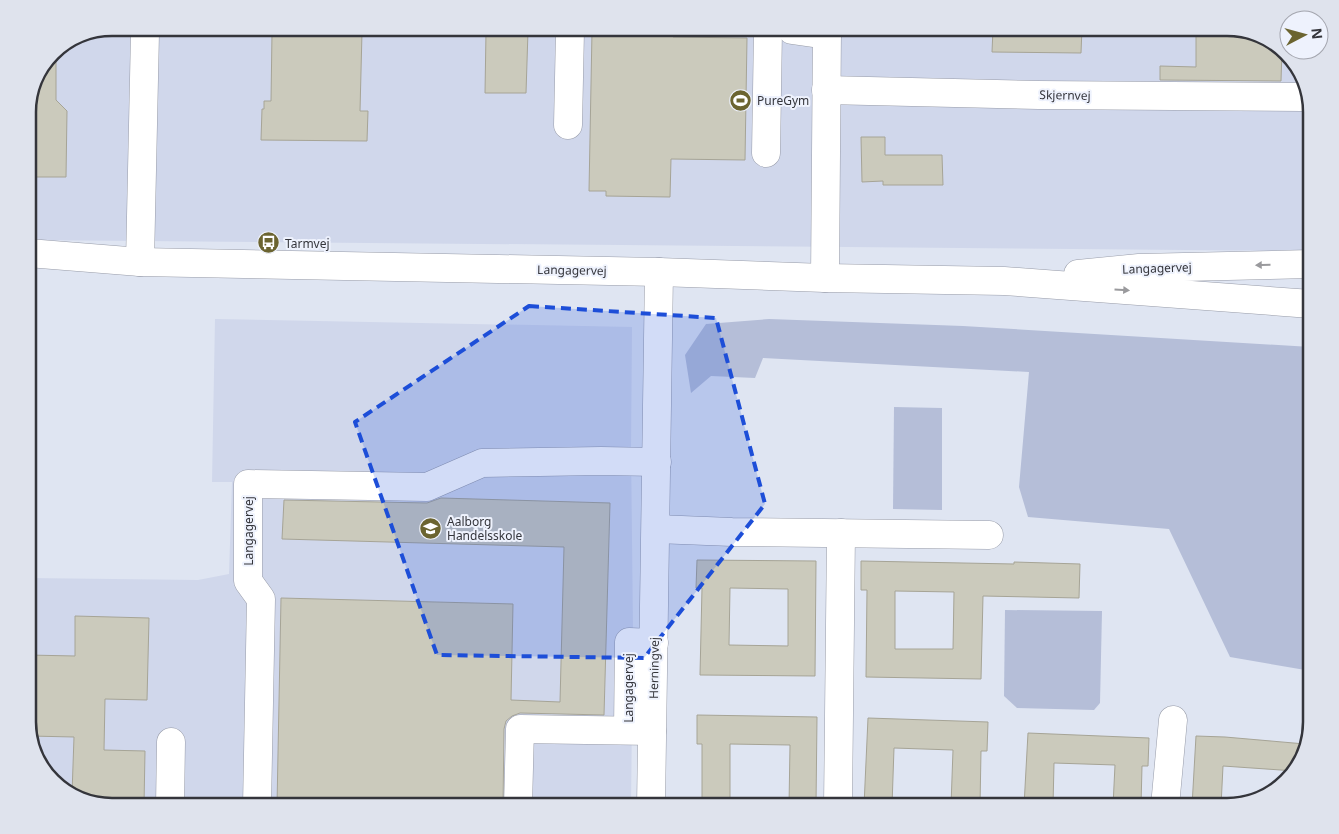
<svg xmlns="http://www.w3.org/2000/svg" width="1339" height="834" font-family="'Noto Sans',sans-serif">
	<style>
		.built { fill: #d0d7eb }
		.green { fill: #b5bed8 }
		.building { fill: #cbcabc; stroke: #a6a496; fill-rule: evenodd }
		.lines { fill: none; stroke-linecap: round; stroke-linejoin: round }
		.minor-casing { stroke: #979ba8; stroke-width: 29 }
		.minor { stroke: #fff; stroke-width: 28 }
		.oneway { fill: #9a9a9d }
		.marked { fill: #1d4ed8; fill-opacity: 0.2; stroke: #1d4ed8; stroke-width: 4; stroke-dasharray: 10 6; stroke-linejoin: round }
		.labels { text-anchor: middle; dominant-baseline: central; stroke-width: 4; stroke-linejoin: round; paint-order: stroke }
		.street-label { font-size: 12px; fill: #34353b; stroke: #eef2fd }
		.poi-label { font-size: 12px; fill: #34353b; stroke: #eef2fd; text-anchor: start }
		.rim { fill: none; stroke: #34353b; stroke-width: 2.5 }
	</style>
	<rect width="100%" height="100%" fill="#dfe5f2"/>
	<g class="built">
		<path d="M1227,28L1274,42L1300,70L1311,107V251L28,240V107L53,52L80,34Z"/>
		<path d="M215,319L632,327L631,448L633,632L631,806H112L65,792L39,764L28,727V578L198,580L229,574L232,482H212Z"/>
	</g>
	<g class="green">
		<path d="M769,319L963,326L1311,347V671L1230,657L1169,529L1028,517L1019,487L1029,372L763,358L755,378L711,376L691,393L685,355L706,324Z"/>
		<path d="M894,407L942,408V510L893,509Z"/>
		<path d="M1005,610L1102,611L1100,703L1094,710L1017,708L1004,696Z"/>
	</g>
	<g class="building">
		<path d="M1082,28L1081,53L992,52L993,29Z"/>
		<path d="M1196,28H1227L1274,42L1282,50L1281,81L1160,80V66L1196,67Z"/>
		<path d="M528,31L526,93H485L486,32Z"/>
		<path d="M592,31H673V37L747,38L745,160L671,159L670,197L606,196V191H589Z"/>
		<path d="M362,32L360,111H368L367,141L261,140L262,109H264V101H271L272,33Z"/>
		<path d="M56,50V100L67,111L66,177H28V107L53,52Z"/>
		<path d="M861,137H885V155H942L943,185H883V181L862,182Z"/>
		<path d="M441,498L610,503L604,715L520,713L512,716L506,721L504,729L503,806H277L281,598L513,604L511,700L560,702L564,547L282,539L284,500L427,503Z"/>
		<path d="M697,560L816,561L815,676L700,675L702,588H696ZM730,588L788,589V646L729,645Z"/>
		<path d="M861,561L1014,564V562L1080,564L1079,598L983,596L981,679L866,677L867,590H861ZM895,591L954,592L953,649H895Z"/>
		<path d="M75,616L149,618L147,700L105,699L104,750L145,751L144,806H112L72,794L74,737L30,736L28,727V655L75,656Z"/>
		<path d="M697,715L817,717L816,806H789L790,745L730,744V806H702V744H697Z"/>
		<path d="M868,718L988,722L987,751H981L980,806H951L953,750L894,748L892,806H864Z"/>
		<path d="M1028,733L1149,738L1148,766H1142L1141,806H1113L1115,765L1054,763L1053,806H1024Z"/>
		<path d="M1196,736L1225,737L1305,744L1297,769L1295,771L1223,766L1221,806H1192Z"/>
	</g>
	<g class="lines">
		<defs>
			<g id="minor">
				<path d="M792,30L827,35"/>
				<path d="M826,90L1039,95L1303,97"/>
				<path d="M568,125L570,31"/>
				<path d="M766,153L768,30"/>
				<path d="M28,253L140,262L659,272L825,278L1004,281L1311,304"/>
				<path d="M140,262L145,33"/>
				<path d="M1078,274L1139,268L1311,264"/>
				<path d="M825,278L827,30"/>
				<path d="M656,529L732,532L989,535"/>
				<path d="M628,730L629,642L654,643"/>
				<path d="M170,806L171,742"/>
				<path d="M257,806L261,599L248,581V484L427,487L482,463L601,461L657,462"/>
				<path d="M518,806L520,729L652,731"/>
				<path d="M651,806L659,272"/>
				<path d="M838,806L841,533"/>
				<path d="M1165,806L1173,720"/>
			</g>
		</defs>
		<use href="#minor" class="minor-casing"/>
		<use href="#minor" class="minor"/>
	</g>
	<defs><path id="oneway-solid" d="M-6-.8H1V-3.2L6.5 0L1 3.2V.8H-6Z" transform="scale(1.25)"/></defs>
	<g class="oneway">
		<use href="#oneway-solid" transform="translate(1263 265) rotate(179)"/>
		<use href="#oneway-solid" transform="translate(1122 290) rotate(4)"/>
	</g>
	<path class="marked" d="M529,306L716,318L765,504L644,658L437,655L355,422Z"/>
	<defs>
		<symbol id="stadium-disc" viewBox="-11 -11 22 22"><circle r="9.5" fill="#6b6430" stroke="#eef2fd"/><path d="M0-5a6.5 5 0 1 0 0 10a6.5 5 0 1 0 0-10ZM-3.5-1.8h7v3.6h-7Z" fill="#fff"/></symbol>
		<symbol id="bus-disc" viewBox="-11 -11 22 22"><circle r="9.5" fill="#6b6430" stroke="#eef2fd"/><path d="M-5-6H5V4H4V6H2V4H-2V6H-4V4H-5ZM-3.5-4V0h7V-4ZM-3.5 1.2v1.5H-2V1.2ZM2 1.2v1.5H3.5V1.2Z" fill="#fff"/></symbol>
		<symbol id="school-disc" viewBox="-11 -11 22 22"><circle r="9.5" fill="#6b6430" stroke="#eef2fd"/><path d="M0-5L7-2L0 1L-7-2ZM-4 1L0 2.5L4 1V4Q0 6-4 4Z" fill="#fff"/></symbol>
	</defs>
	<g fill-rule="evenodd">
		<use href="#stadium-disc" x="728" y="88" width="25" height="25"/>
		<use href="#bus-disc" x="256" y="230" width="25" height="25"/>
		<use href="#school-disc" x="418" y="516" width="25" height="25"/>
	</g>
	<g class="labels">
		<g class="street-label">
			<text transform="translate(1065 95) rotate(1)">Skjernvej</text>
			<text transform="translate(1157 268) rotate(-2)">Langagervej</text>
			<text transform="translate(572 270) rotate(1)">Langagervej</text>
			<text transform="translate(248 531) rotate(-90)">Langagervej</text>
			<text transform="translate(654 668) rotate(-89)">Herningvej</text>
			<text transform="translate(628 688) rotate(-90)">Langagervej</text>
		</g>
		<g class="poi-label">
			<text x="757" y="100">PureGym</text>
			<text x="285" y="243">Tarmvej</text>
			<text x="447" y="521">Aalborg<tspan x="447" dy="14">Handelsskole</tspan></text>
		</g>
	</g>
	<path d="M0 0H1339V834H0ZM112 36H1227A76 76 0 0 1 1303 112V722A76 76 0 0 1 1227 798H112A76 76 0 0 1 36 722V112A76 76 0 0 1 112 36Z" fill="#dfe3ed" fill-rule="evenodd"/>
	<path class="rim" d="M112 36H1227A76 76 0 0 1 1303 112V722A76 76 0 0 1 1227 798H112A76 76 0 0 1 36 722V112A76 76 0 0 1 112 36Z"/>
	<g transform="translate(1304 35) rotate(84)"><circle r="24" fill="#eef2fd" stroke="#a4a6af"/>
	<path d="M0-4L9 19L0 12L-9 19Z" fill="#6b6430"/>
	<text y="-8" font-size="14" font-weight="bold" text-anchor="middle" fill="#34353b">N</text>
	</g>
</svg>
